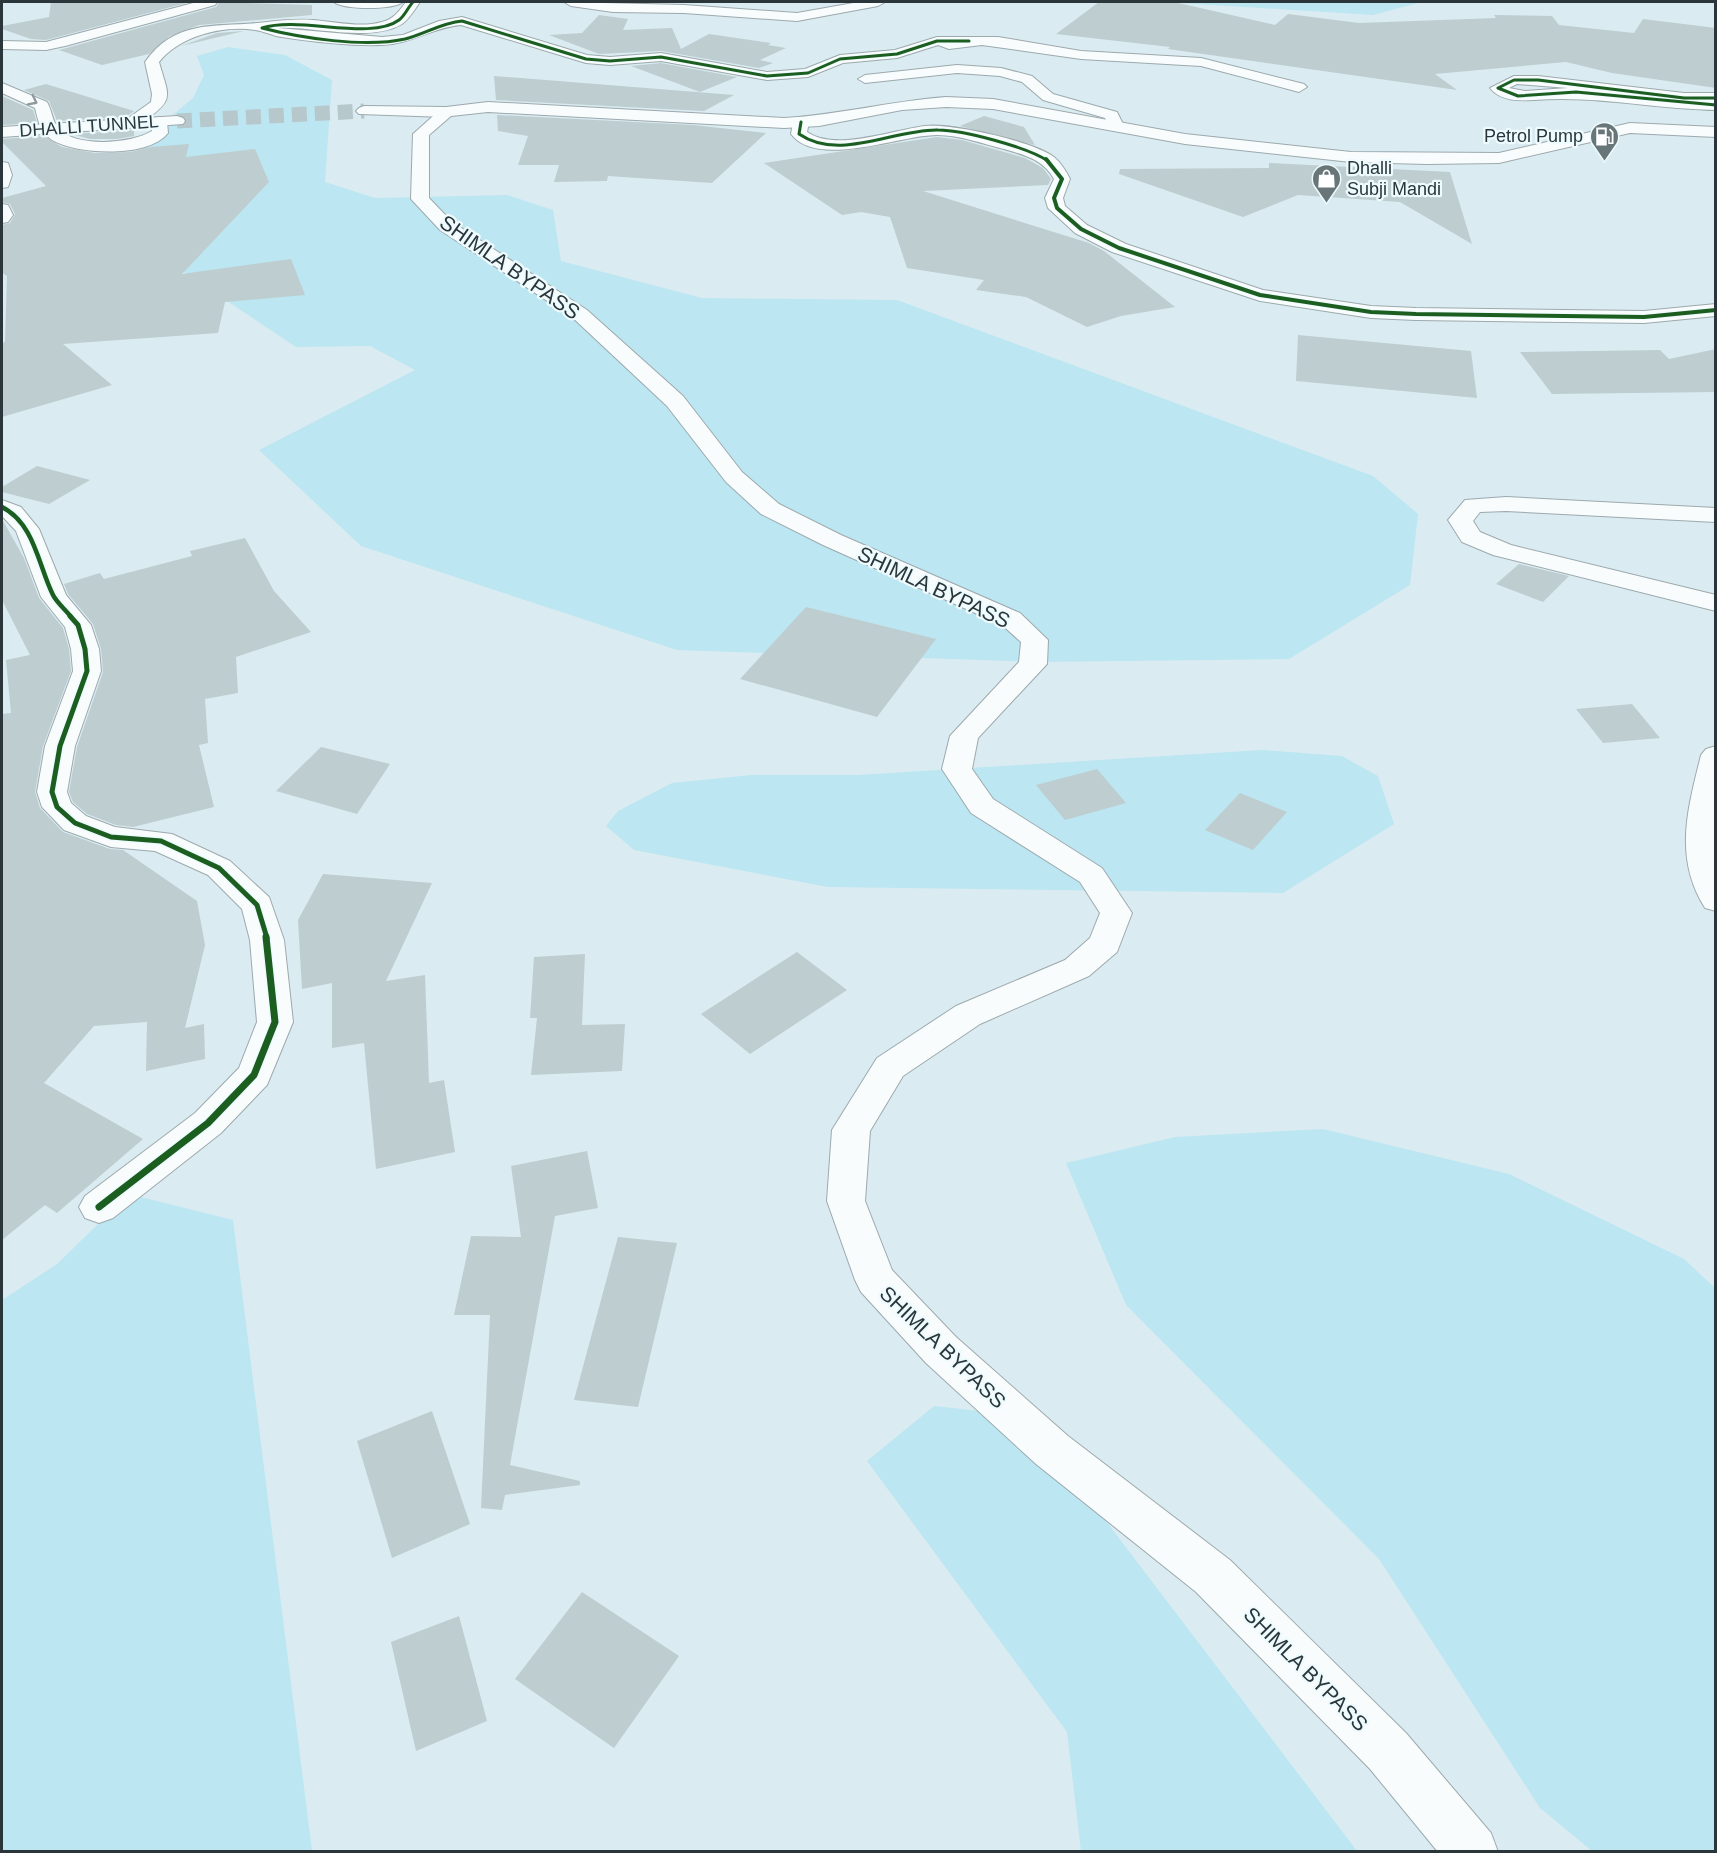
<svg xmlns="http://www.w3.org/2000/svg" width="1717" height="1853" font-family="Helvetica,sans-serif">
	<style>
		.green { fill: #bce6f1 }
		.building { fill: #becdcf }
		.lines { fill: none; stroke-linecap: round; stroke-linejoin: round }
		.secondary-tunnel { stroke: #b7c8cc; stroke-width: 15; stroke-dasharray: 15 8; stroke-linecap: butt }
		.minor-casing { stroke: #9ca9ad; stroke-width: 2 }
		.secondary-casing { stroke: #9ca9ad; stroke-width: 2 }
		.trunk-casing { stroke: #9ca9ad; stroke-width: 2 }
		.minor { fill: #f9fcfd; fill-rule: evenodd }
		.secondary { fill: #f9fcfd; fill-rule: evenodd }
		.trunk { fill: #f9fcfd; fill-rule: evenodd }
		.cycleway-far4-casing { stroke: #eefbfe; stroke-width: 4.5 }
		.cycleway-far3-casing { stroke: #eefbfe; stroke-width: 6 }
		.cycleway-far2-casing { stroke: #eefbfe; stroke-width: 8 }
		.cycleway-far1-casing { stroke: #eefbfe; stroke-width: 8 }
		.cycleway-casing { stroke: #eefbfe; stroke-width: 10 }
		.cycleway-far4 { stroke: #1b5e20; stroke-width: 3 }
		.cycleway-far3 { stroke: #1b5e20; stroke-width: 4 }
		.cycleway-far2 { stroke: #1b5e20; stroke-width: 4.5 }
		.cycleway-far1 { stroke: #1b5e20; stroke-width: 5 }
		.cycleway { stroke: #1b5e20; stroke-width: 7 }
		.oneway { stroke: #92999c }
		.labels { text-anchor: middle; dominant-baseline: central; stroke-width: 4.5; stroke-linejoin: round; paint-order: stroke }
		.far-street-label { font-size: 18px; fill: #2a363a; stroke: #eefbfe }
		.far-poi-label { font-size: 18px; fill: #2a363a; stroke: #eefbfe; text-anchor: end }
		.street-label { font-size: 21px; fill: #2a363a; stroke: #eefbfe }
	</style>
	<rect width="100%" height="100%" fill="#daecf1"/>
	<g class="green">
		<path d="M1165,2H1422L1373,15Z"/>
		<path d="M228,47L285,55L332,80L325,182L375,198L507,195L553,210L561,261L702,298L897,300L1373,476L1418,514L1410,585L1289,659L1039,662L677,650L361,546L259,450L415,370L370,346L296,347L179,269L182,209L138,144L193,98L204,75L197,56Z"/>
		<path d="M1262,750L1342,756L1378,776L1394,824L1283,893L828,887L634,850L606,826L618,811L672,783L751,775H857Z"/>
		<path d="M1323,1129L1509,1174L1684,1259L1715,1288V1851H1592L1540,1808L1379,1559L1126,1305L1066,1163L1175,1137Z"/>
		<path d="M129,1194L233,1220L312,1851L2,1852V1300L57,1264Z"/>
		<path d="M934,1406L1026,1416L1357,1851H1081L1067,1732L867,1461Z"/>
	</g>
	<g class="building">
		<path d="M51,2H190L46,40L31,39L2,29V26L49,17Z"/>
		<path d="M219,2L312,5V15L199,25L170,36L149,54L102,65L59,50L216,7Z"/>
		<path d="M1099,2H1174L1275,25L1288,14L1359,23L1496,18L1494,15L1552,16L1559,25L1634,33L1643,19L1716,28V88L1612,73L1566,62L1435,74L1457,90L1168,49L1170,47L1056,34Z"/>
		<path d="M599,15L628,19L623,30L672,28L681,49L709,34L771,43L768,45L786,48L760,60L773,63L759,68L661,51L599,54L549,35L582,33Z"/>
		<path d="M244,31L181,46L217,33Z"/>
		<path d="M661,63L737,77L700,92L631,66Z"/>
		<path d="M494,76L734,95L704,111L496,100Z"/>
		<path d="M46,84L134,111L126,117L57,121L49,101L24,90Z"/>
		<path d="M2,96L33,110L37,123L2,125Z"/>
		<path d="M497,115L693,125L766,133L712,183L608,176L607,181L554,182L559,165H518L528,136L498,131Z"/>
		<path d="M984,116L1024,127L1035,145L960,126Z"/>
		<path d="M134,130V136L117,139H90L72,134Z"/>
		<path d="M44,136L62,147L95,153L130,152L151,147L189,144L186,157L255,149L269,182L182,274L291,259L305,295L225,302L218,333L63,344L112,385L2,417V343L5,342L7,276L2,273V225L10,223L15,214L10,204L2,202V198L46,186L2,142V139Z"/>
		<path d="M937,137L962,140L1025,158L1043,168L1051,179L1048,185L923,191L1089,243L1104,251L1175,307L1121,316L1087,327L1026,297L976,290L984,280L907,268L890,217L861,212L842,215L764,163Z"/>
		<path d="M1269,163L1450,172L1472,244L1400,202L1298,195L1243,217L1119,174L1120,169L1269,168Z"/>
		<path d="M1298,335L1471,351L1477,398L1296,381Z"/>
		<path d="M1716,349V392L1552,394L1520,352L1660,350L1669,359Z"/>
		<path d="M37,466L90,480L49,504L2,492V487Z"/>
		<path d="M2,519L24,558L39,598L63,628L69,649L71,671L43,746L35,792L40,808L63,832L110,849L123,850L197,901L205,945L185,1028L204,1024L205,1059L146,1071L147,1022L94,1026L44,1083L143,1139L57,1213L45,1205L2,1240V714L11,713L6,660L30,655L2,600Z"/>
		<path d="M245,538L274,591L311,632L236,657L238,693L205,699L208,743L199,745L214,807L133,827L116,825L87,814L73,802L69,792L77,747L103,672L101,649L93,624L68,594L64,584L100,573L104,579L192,556L190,551Z"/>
		<path d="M1519,564L1569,576L1543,602L1496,584Z"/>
		<path d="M806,607L936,639L877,717L740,679Z"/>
		<path d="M1632,704L1660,738L1603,743L1576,709Z"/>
		<path d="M321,747L390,764L357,814L276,791Z"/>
		<path d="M1097,769L1126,803L1065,820L1036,785Z"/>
		<path d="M1240,793L1287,812L1253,850L1205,830Z"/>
		<path d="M323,874L432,883L386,981L425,975L429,1083L444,1080L455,1152L376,1169L364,1043L332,1048V983L302,989L298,920Z"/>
		<path d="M797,952L847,990L750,1054L701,1014Z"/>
		<path d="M585,954L582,1025L625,1024L622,1071L531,1075L537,1018H530L534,957Z"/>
		<path d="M587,1151L598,1208L555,1216L510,1465L580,1481V1485L505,1495L502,1510L481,1508L490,1315H454L471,1236L521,1237L511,1166Z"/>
		<path d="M618,1237L677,1243L638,1407L574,1400Z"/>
		<path d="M432,1411L470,1524L392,1558L357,1441Z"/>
		<path d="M582,1592L679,1656L614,1748L515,1679Z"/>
		<path d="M459,1616L487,1721L416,1751L391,1642Z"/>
	</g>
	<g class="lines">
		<path class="secondary-tunnel" d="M177,121L364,111"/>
		<defs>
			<g id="minor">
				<path d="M197,2H217L215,5L65,46L46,50L2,49V41L46,42Z"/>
				<path d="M334,2H403C393,10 344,10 334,2Z"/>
				<path d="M406,2H420C415,9 409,19 402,24C371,43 313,26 278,28L382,37L403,35L439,21L462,17L587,55L610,57L661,53L767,72L805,69L840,55L895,50L937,37H998L1081,51L1201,58L1304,84L1307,87L1299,92L1201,66L1081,59L982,45L949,49L938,45L897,58L843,63L808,77L767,80L661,61L610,65L586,63L461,25C434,27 411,44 382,45C349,46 314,42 282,37C273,36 264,31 255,30C223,25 180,36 159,62C168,95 176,99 145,120C137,125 132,130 122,127L120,124L151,102L152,94L145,62C176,17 220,28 267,22C283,20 297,19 313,20C335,22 361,28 382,22C394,19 399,11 406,2Z"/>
				<path d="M564,2L684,5L797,13L859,2H885L878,6L797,21L684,13L613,12L571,6Z"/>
				<path d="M957,65L1001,68L1032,76L1053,94L1117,112L1124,126L1122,129H1110L1105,118L1043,100L1022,82L1000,76L957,73L865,83L858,79L865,75Z"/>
				<path d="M1514,76H1538L1684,93H1716V110C1654,109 1595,95 1534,100C1519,101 1500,101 1490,88ZM1517,84L1568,88L1525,91L1509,88Z"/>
				<path d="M2,83L47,102C52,110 52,121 58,128C75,148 131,144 152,131L151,122L159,117L167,122L168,133C149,158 77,155 52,140C40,132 38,120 35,108L2,93Z"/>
				<path d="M801,117L809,122L807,132C836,152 892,130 925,126C951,123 1033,141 1054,157C1061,163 1066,171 1070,179L1063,198L1065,206L1087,225L1126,244L1263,290L1371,306L1416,308L1644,311L1716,304V316L1644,323L1416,320L1371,318L1260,301L1112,252L1075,233L1048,208L1045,198L1054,179C1043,159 1024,155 1004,149C983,144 960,135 937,135C900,135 817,169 791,134L793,122Z"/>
				<path d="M2,162L8,163L12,175L8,187L2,188Z"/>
				<path d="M2,204L8,205L13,215L8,222L2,223Z"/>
				<path d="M1506,497L1716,508V522L1506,511L1480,512L1473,521L1480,532L1511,545L1716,595V611L1493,555L1462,542L1448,520L1465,500Z"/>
				<path d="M2,500L21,507L39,529L66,595L91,625L99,649L101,671L75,746L67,792L71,803L86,816L115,827L172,834L230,861L269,897L284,940L293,1022L267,1085L221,1133L113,1218L99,1223L85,1218L79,1207L85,1196L195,1113L239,1068L257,1022L250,940L242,909L208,875L155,851L111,847L64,830L42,807L37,792L45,746L73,671L71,649L65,627L41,597L16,531L2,516Z"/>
				<path d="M1716,746V911L1705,908C1673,857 1688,808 1701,755L1706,749Z"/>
			</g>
			<g id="secondary">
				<path d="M364,106L446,107L454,112L446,117L359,114L356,111L359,108Z"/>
				<path d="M177,116L183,118L185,121L183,124L2,137V127Z"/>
			</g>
			<path id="trunk" d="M946,97L993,99L1185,134L1351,152L1499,153L1630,123L1716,127V137L1630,133L1499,163L1427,164L1351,162L1185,144L993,109L946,107L902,110L819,126L784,128L488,112L451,116L429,135V198L452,222L587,310L683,396L742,472L779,504L841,535L1020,613L1048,640L1047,664L978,738L972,769L993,799L1102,868L1132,913L1117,952L1089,976L980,1024L903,1076L870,1131L865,1201L892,1270L956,1337L1068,1436L1230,1560L1406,1733L1491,1833L1498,1852H1438L1370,1769L1196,1592L1036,1464L926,1363L861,1292L855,1280L827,1201L832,1130L877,1058L956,1006L1065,960L1090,938L1100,913L1080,882L971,813L942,769L950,736L1019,662L1021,642L1002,625L823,545L761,514L726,482L667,406L573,318L440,230L411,199L413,134L441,109L446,107L488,102L784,118C839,115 891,101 946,97Z"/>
		</defs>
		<use href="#minor" class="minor-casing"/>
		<use href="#secondary" class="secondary-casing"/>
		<use href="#trunk" class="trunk-casing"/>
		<use href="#minor" class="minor"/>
		<use href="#secondary" class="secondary"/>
		<use href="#trunk" class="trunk"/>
		<defs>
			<g id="cycleway-far4">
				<path d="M413,2C408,7 405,16 399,20C371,41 300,16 262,28C301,38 365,48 405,39C425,34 441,23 462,21L586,59L610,61L661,57L767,76L808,73L840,59L897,54L937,41H969"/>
				<path d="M1716,98H1684L1538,80H1514L1498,88L1518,96L1576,92L1716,105"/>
				<path d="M801,122L799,134C840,162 893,129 938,130C963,130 1027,147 1048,161"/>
			</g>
			<path id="cycleway-far3" d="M1046,159L1062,179L1054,198L1057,208L1081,229L1119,248L1260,295L1371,312L1416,314L1644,317L1716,310"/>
			<path id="cycleway-far2" d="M2,507C35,524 38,565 53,595C57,603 66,610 71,617"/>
			<path id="cycleway-far1" d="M70,616L78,625L85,649L87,671L60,746L52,792L57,807L75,823L111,837L161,841L219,868L257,905L267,938"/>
			<path id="cycleway" d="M99,1207L208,1123L254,1075L275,1022L266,937"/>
		</defs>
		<use href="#cycleway-far4" class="cycleway-far4-casing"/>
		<use href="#cycleway-far3" class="cycleway-far3-casing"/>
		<use href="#cycleway-far2" class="cycleway-far2-casing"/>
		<use href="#cycleway-far1" class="cycleway-far1-casing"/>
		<use href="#cycleway" class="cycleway-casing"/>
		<use href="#cycleway-far4" class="cycleway-far4"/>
		<use href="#cycleway-far3" class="cycleway-far3"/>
		<use href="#cycleway-far2" class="cycleway-far2"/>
		<use href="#cycleway-far1" class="cycleway-far1"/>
		<use href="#cycleway" class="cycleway"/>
	</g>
	<defs><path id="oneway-chevron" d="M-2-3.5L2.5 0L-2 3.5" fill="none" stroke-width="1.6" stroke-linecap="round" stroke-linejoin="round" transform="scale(1.5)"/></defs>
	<use class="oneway" href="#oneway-chevron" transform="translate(33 101) rotate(27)"/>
	<defs>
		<symbol id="fuel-pin" viewBox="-11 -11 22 30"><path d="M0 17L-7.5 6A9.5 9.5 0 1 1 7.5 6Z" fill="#68767a" stroke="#eefbfe"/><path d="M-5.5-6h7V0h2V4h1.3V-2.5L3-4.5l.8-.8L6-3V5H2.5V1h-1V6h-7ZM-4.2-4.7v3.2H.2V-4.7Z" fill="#fff"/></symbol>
		<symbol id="shop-pin" viewBox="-11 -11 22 30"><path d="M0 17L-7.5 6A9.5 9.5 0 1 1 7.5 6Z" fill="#68767a" stroke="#eefbfe"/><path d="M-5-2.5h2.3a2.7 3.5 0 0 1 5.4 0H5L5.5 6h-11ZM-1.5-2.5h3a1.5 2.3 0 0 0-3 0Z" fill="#fff"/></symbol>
	</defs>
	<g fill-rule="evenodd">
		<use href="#fuel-pin" x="1588" y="120" width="33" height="45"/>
		<use href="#shop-pin" x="1310" y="162" width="33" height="45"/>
	</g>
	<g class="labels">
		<g class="far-street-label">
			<text transform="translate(89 126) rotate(-4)">DHALLI TUNNEL</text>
		</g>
		<g class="far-poi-label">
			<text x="1583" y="136">Petrol Pump</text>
			<text x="1347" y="168" text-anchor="start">Dhalli<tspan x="1347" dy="21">Subji Mandi</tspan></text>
		</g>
		<g class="street-label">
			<text transform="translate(510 267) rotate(35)">SHIMLA BYPASS</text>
			<text transform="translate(934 587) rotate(25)">SHIMLA BYPASS</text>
			<text transform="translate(943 1347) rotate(44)">SHIMLA BYPASS</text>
			<text transform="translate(1306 1669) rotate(45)">SHIMLA BYPASS</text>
		</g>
	</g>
	<rect width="1717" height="1853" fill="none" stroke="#2a363a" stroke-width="6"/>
</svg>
